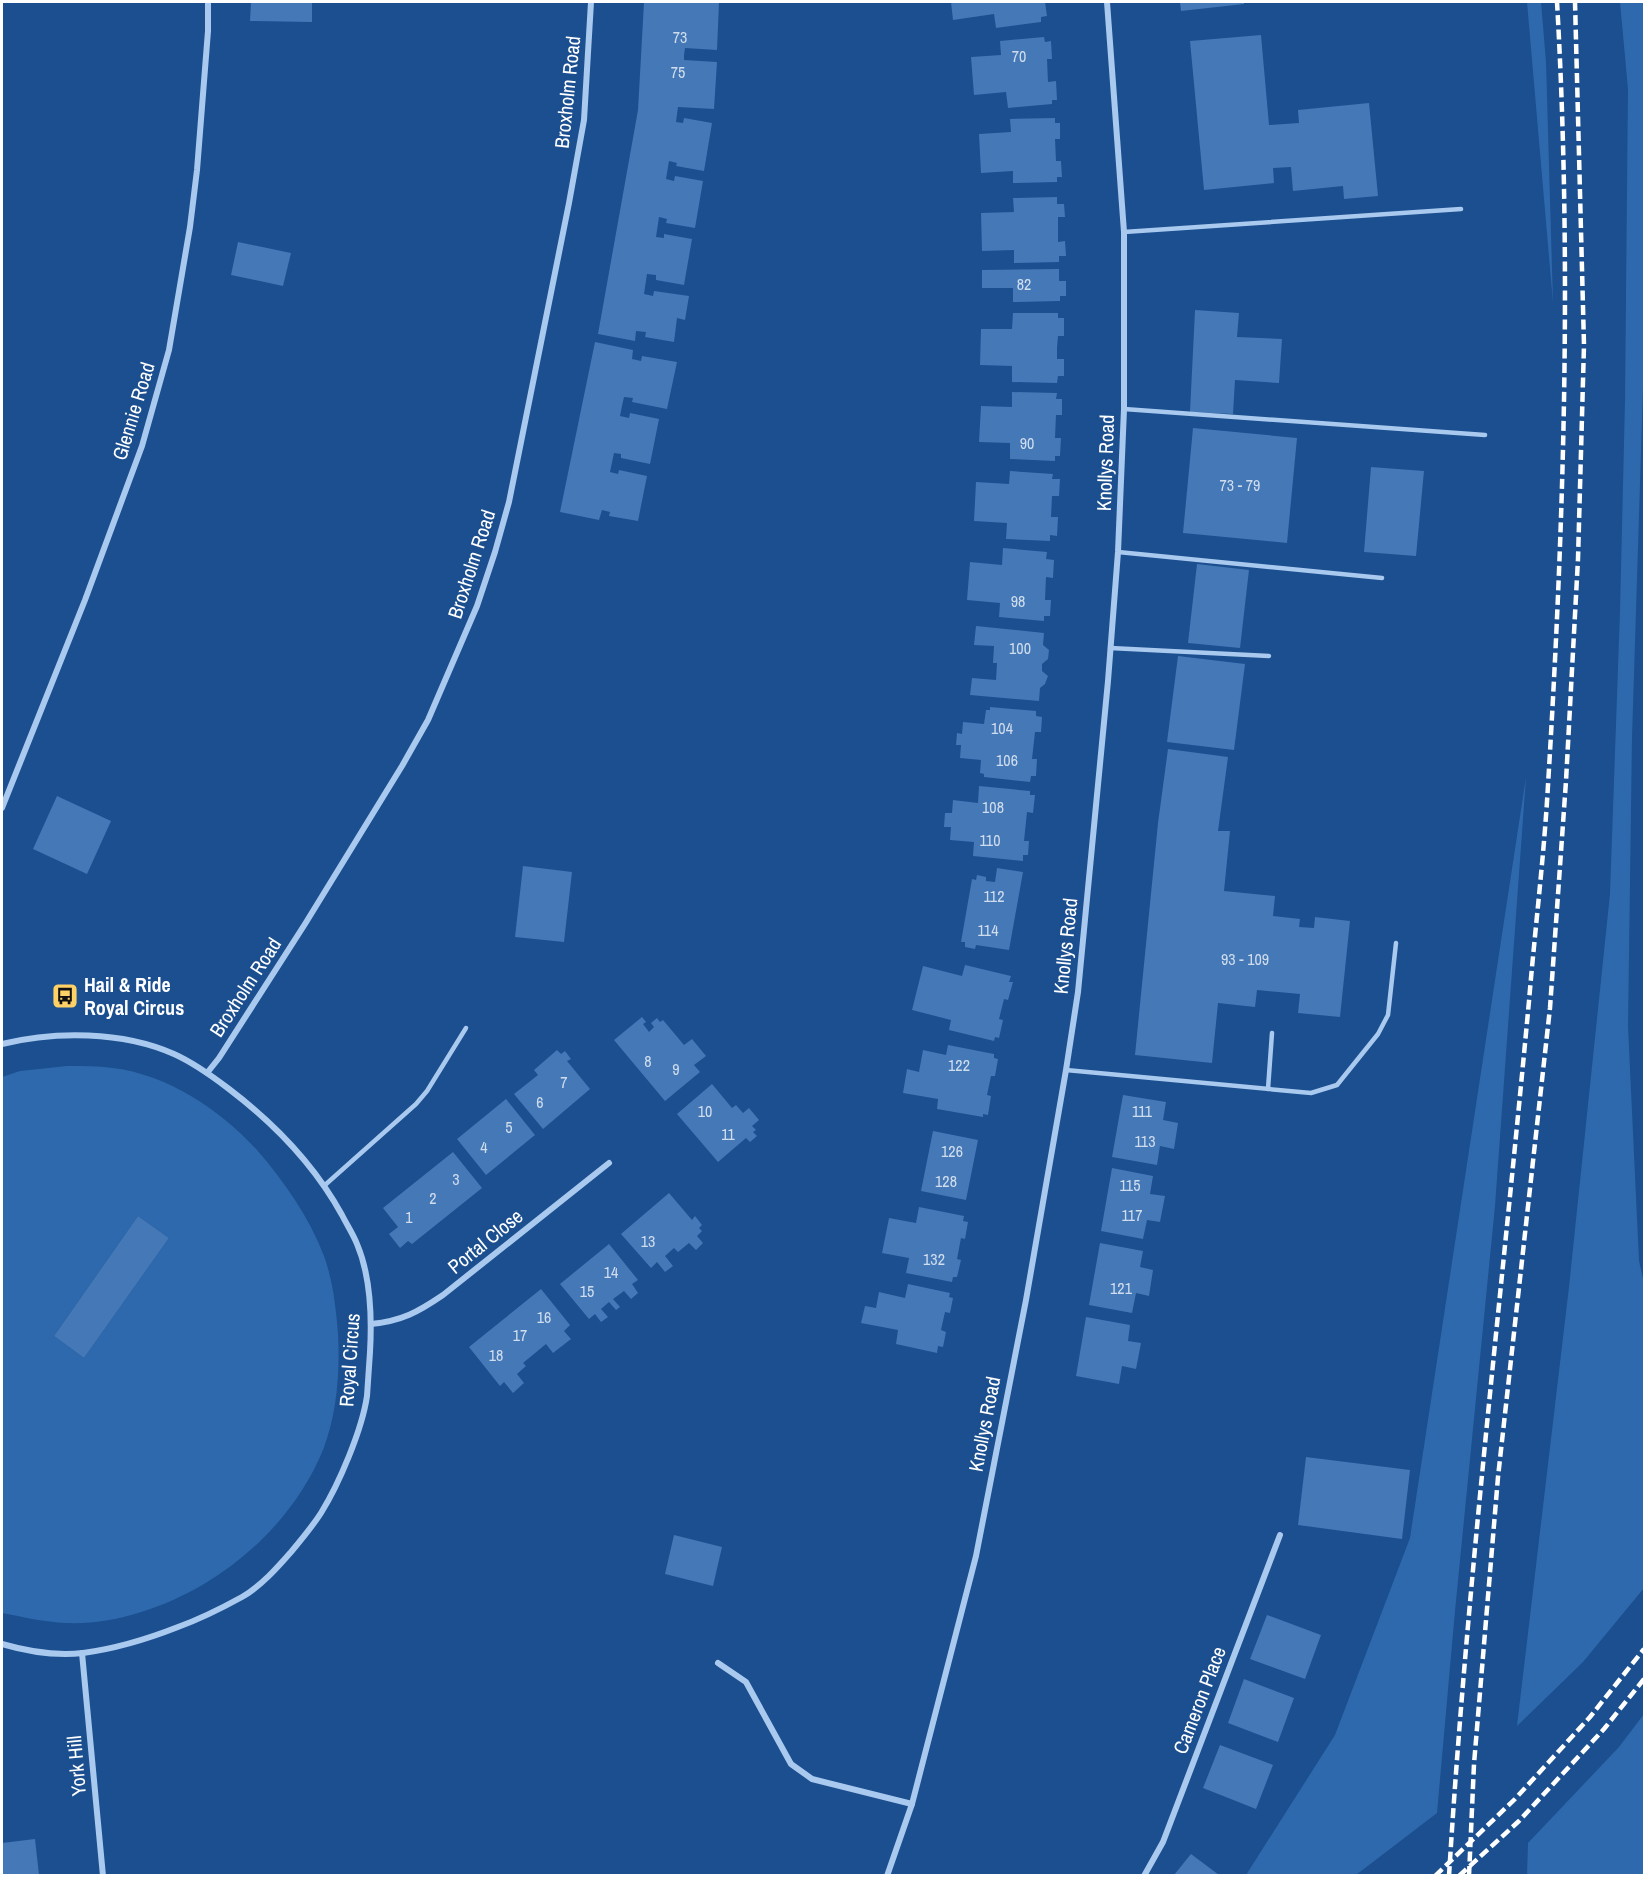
<svg xmlns="http://www.w3.org/2000/svg" width="1646" height="1877" font-family="'Archivo Narrow',sans-serif">
	<style>
		.green { fill: #2e69ad; fill-rule: evenodd }
		.building { fill: #4478b7 }
		.lines { fill: none; stroke-linecap: round; stroke-linejoin: round }
		.lane { stroke: #a9c9ee; stroke-width: 4.5 }
		.street { stroke: #a9c9ee; stroke-width: 6 }
		.rail { stroke: #fff; stroke-width: 4.5; stroke-dasharray: 10 4.5; stroke-linecap: butt }
		.labels { text-anchor: middle; dominant-baseline: central; stroke-width: 5; stroke-linejoin: round; paint-order: stroke }
		.number-label { font-size: 16px; fill: #d0dded }
		.street-label { font-size: 20px; fill: #fff; stroke: #1b4f8f }
		.poi-label { font-size: 20px; font-weight: bold; fill: #fff; stroke: #1b4f8f; text-anchor: start }
	</style>
	<rect width="100%" height="100%" fill="#1b4f8f"/>
	<g class="green">
		<path d="M1527,2H1541L1546,62L1553,303Z"/>
		<path d="M1620,2H1644V356L1632,738L1628,1026L1639,1261L1644,1283V1588L1583,1662L1517,1726L1569,1287L1610,894L1620,611L1625,401L1628,89Z"/>
		<path d="M1526,777L1495,1206L1455,1611L1437,1813L1356,1875H1246L1335,1735L1410,1538Z"/>
		<path d="M67,1066C82,1066 98,1066 113,1068C169,1075 220,1110 257,1150C284,1181 309,1217 324,1256C333,1281 336,1308 338,1334C340,1372 337,1414 323,1450C300,1506 256,1553 204,1584C163,1608 114,1625 66,1623C44,1622 23,1617 2,1613V1077L20,1071ZM138,1216L169,1238L84,1358L54,1336Z"/>
		<path d="M1644,1714V1875H1527L1528,1843L1619,1747Z"/>
	</g>
	<g class="building">
		<path d="M251,2H312V22L250,21Z"/>
		<path d="M644,2L719,3L717,50L685,48L684,55V60L717,62L714,109L678,107L676,122L683,123L684,118L712,123L704,171L676,166L677,163L669,161L666,179L674,181L675,176L703,181L695,228L666,223L667,219L659,217L656,237L664,238V234L692,239L684,285L656,280V275L647,274L644,294L653,296L654,291L689,296L685,320L677,318L674,342L645,337L646,332L636,331L635,341L598,334L638,110Z"/>
		<path d="M951,2H1045L1047,16L1041,17V22L996,28L994,14L953,20Z"/>
		<path d="M1180,2H1244V4L1181,11Z"/>
		<path d="M1261,35L1269,125L1299,123L1298,110L1369,103L1378,196L1344,199L1343,186L1293,191L1291,167L1273,168L1274,183L1204,190L1190,41Z"/>
		<path d="M1044,37L1045,42L1051,41L1052,59H1047L1048,82L1056,81L1057,100H1052V104L1008,108L1006,92L974,95L971,57L1001,55L1000,41Z"/>
		<path d="M1055,118V123H1060V139H1055L1056,161H1061L1062,177H1057V182L1013,183V171L981,173L979,134L1011,132L1010,119Z"/>
		<path d="M1057,197V204H1064L1065,217H1058V242L1065,241L1066,256H1059V262L1014,263V250L982,251L981,213L1014,212L1013,198Z"/>
		<path d="M238,242L291,253L283,286L231,275Z"/>
		<path d="M1059,269V281H1066V296H1060V301L1013,302V288H982V270Z"/>
		<path d="M1195,310L1239,313L1237,337L1282,339L1279,383L1235,380L1233,414L1190,412Z"/>
		<path d="M1013,313H1058V318H1064V336H1058L1057,348V359H1064V376H1058L1057,383L1012,382V366L980,365L981,329H1012Z"/>
		<path d="M595,342L633,350L632,359L641,361L642,356L677,362L667,409L632,402L633,398L624,397L622,406L620,416L629,418L630,413L659,419L650,464L621,458V454L614,453L610,472L618,474L619,470L647,476L638,521L609,516L610,512L602,510L599,520L560,512Z"/>
		<path d="M1012,392L1057,393L1056,399H1062V415H1056L1055,438H1061L1060,456H1055V461L1010,459V443L979,442L981,406L1012,407Z"/>
		<path d="M1193,428L1297,438L1287,543L1183,533Z"/>
		<path d="M1371,467L1424,471L1416,556L1364,552Z"/>
		<path d="M1010,471L1053,474L1052,479H1060L1059,496H1052L1051,517H1058L1057,536L1050,535V541L1006,539L1007,523L974,521L976,482L1009,484Z"/>
		<path d="M1003,548L1047,552L1046,559L1054,560L1053,578L1046,577L1045,600H1051L1050,616H1044V621L999,617L1000,603L967,600L970,562L1002,565Z"/>
		<path d="M1197,564L1249,570L1240,648L1188,643Z"/>
		<path d="M976,626L1044,633L1043,645L1049,650L1048,659L1042,664V671L1048,676L1045,684L1040,688L1039,701L970,695L972,678L996,680L997,663H993L994,646L974,645Z"/>
		<path d="M1178,656L1245,664L1234,750L1167,742Z"/>
		<path d="M990,707L1036,711V716L1042,717L1041,732H1035L1032,759H1037L1036,776H1031L1030,782L984,777V774L980,773L981,760L960,758L961,745H956L957,733L962,734L963,722L984,724L986,710H990Z"/>
		<path d="M1168,749L1228,757L1218,831H1230L1224,891L1275,896L1273,916L1300,919L1299,927L1314,928L1315,917L1350,921L1340,1017L1298,1013L1300,994L1257,990L1255,1007L1218,1003L1212,1063L1135,1055L1158,823Z"/>
		<path d="M979,786L1030,791V795H1035L1033,813L1027,812L1024,841H1029L1028,855H1023V861L973,856L974,842L950,840L951,827H944L945,813H952L953,800L978,803Z"/>
		<path d="M57,796L111,821L87,874L33,849Z"/>
		<path d="M523,866L572,872L564,942L515,937Z"/>
		<path d="M997,868L1023,872L1009,950L976,945L975,949L965,947V942H961L972,879L976,880L977,875L986,877V881L995,882Z"/>
		<path d="M965,965L1011,976L1009,982H1013L1008,1000L1004,999L999,1019L1003,1020L999,1038L995,1037L994,1041L949,1030L951,1020L912,1010L923,966L962,976Z"/>
		<path d="M642,1017L646,1022L643,1024L649,1032L654,1027L651,1023L657,1018L660,1022L663,1020L684,1045L692,1039L706,1056L694,1065L700,1072L665,1101L614,1040Z"/>
		<path d="M948,1045L994,1054V1058L998,1059L995,1076H991L987,1095L991,1096L988,1115L983,1114V1117L937,1109L938,1099L903,1093L907,1069L919,1072L923,1050L946,1055Z"/>
		<path d="M557,1050L561,1054L565,1051L571,1059L567,1061L590,1089L543,1129L514,1094L538,1075L534,1070Z"/>
		<path d="M712,1084L732,1108L736,1105L743,1113L749,1108L759,1120L752,1126L756,1130L753,1132L757,1136L750,1142L746,1138L718,1162L677,1114Z"/>
		<path d="M1123,1095L1166,1102L1163,1120L1178,1123L1174,1149L1160,1146L1157,1165L1112,1157Z"/>
		<path d="M506,1099L535,1135L486,1175L457,1139Z"/>
		<path d="M933,1131L978,1140L966,1200L921,1191Z"/>
		<path d="M453,1152L482,1188L412,1244L408,1241L400,1248L389,1234L398,1227L383,1208Z"/>
		<path d="M1112,1168L1153,1176L1150,1194L1165,1196L1160,1222L1147,1220L1143,1239L1101,1231Z"/>
		<path d="M669,1193L692,1220L695,1216L702,1225L699,1228L702,1231L697,1236L703,1243L696,1250L689,1243L678,1252L674,1248L665,1256L673,1266L665,1272L657,1262L651,1268L621,1234Z"/>
		<path d="M919,1207L964,1216L963,1221L968,1222L965,1239L961,1238L957,1259L961,1260L957,1277H953L952,1282L906,1273L909,1258L882,1253L889,1218L916,1223Z"/>
		<path d="M138,1216L169,1238L84,1358L54,1336Z"/>
		<path d="M1100,1243L1143,1251L1140,1267L1153,1270L1149,1296L1136,1293L1132,1313L1089,1305Z"/>
		<path d="M609,1244L638,1280L632,1284L638,1293L631,1299L624,1291L613,1299L620,1307L616,1310L609,1302L601,1309L608,1317L601,1322L595,1314L589,1319L560,1284Z"/>
		<path d="M908,1284L950,1293L949,1297L953,1298L950,1313L945,1312L941,1330L946,1332L943,1347L938,1346L937,1353L896,1344L898,1330L861,1323L865,1306L876,1308L879,1292L905,1298Z"/>
		<path d="M541,1289L570,1325L564,1331L571,1339L553,1353L546,1344L523,1363L526,1366L517,1374L524,1383L513,1393L504,1382L500,1386L469,1347Z"/>
		<path d="M1086,1317L1130,1325L1128,1341L1141,1343L1136,1369L1122,1366L1119,1384L1076,1376Z"/>
		<path d="M1306,1457L1410,1470L1402,1539L1298,1525Z"/>
		<path d="M674,1535L722,1547L713,1586L665,1574Z"/>
		<path d="M1267,1615L1321,1635L1305,1679L1250,1659Z"/>
		<path d="M1244,1679L1294,1698L1278,1742L1228,1723Z"/>
		<path d="M1220,1745L1273,1765L1256,1809L1203,1788Z"/>
		<path d="M35,1839L39,1875H2V1843Z"/>
		<path d="M1191,1854L1219,1875H1174Z"/>
	</g>
	<g class="lines">
		<g class="lane">
			<path d="M1124,232L1461,209"/>
			<path d="M1124,409L1485,435"/>
			<path d="M1118,552L1382,578"/>
			<path d="M1110,648L1269,656"/>
			<path d="M1066,1070L1311,1093L1337,1085L1378,1034L1388,1015L1396,943"/>
			<path d="M1268,1089L1272,1033"/>
			<path d="M325,1185L416,1104L427,1091L466,1028"/>
		</g>
		<g class="street">
			<path d="M2,808L85,600L142,446L169,350L190,227L197,170L208,31V2"/>
			<path d="M2,1044C55,1031 122,1031 174,1054C194,1063 212,1076 229,1089C275,1124 314,1164 342,1215C347,1225 353,1234 357,1244C371,1277 372,1317 370,1352C369,1367 368,1382 367,1396C362,1430 339,1484 321,1513C312,1527 301,1540 291,1552C277,1568 261,1586 242,1597C222,1608 200,1619 178,1627C150,1638 113,1649 83,1653C57,1656 26,1651 2,1644"/>
			<path d="M207,1073L219,1058L305,924L402,766L428,720L477,606L495,552L509,502L569,203L584,120L591,2"/>
			<path d="M371,1324C402,1321 418,1312 443,1295L609,1163"/>
			<path d="M82,1653L103,1876"/>
			<path d="M718,1663L746,1682L791,1764L812,1779L912,1804"/>
			<path d="M887,1876L912,1804L976,1556L1026,1300L1066,1070L1078,992L1108,681L1118,552L1124,409V232L1107,2"/>
			<path d="M1144,1876L1163,1842L1280,1535"/>
		</g>
		<g class="rail">
			<path d="M1435,1876L1515,1799L1590,1717L1644,1649"/>
			<path d="M1449,1876C1467,1583 1502,1292 1529,1001C1535,929 1544,857 1548,785C1564,524 1572,262 1557,2"/>
			<path d="M1459,1876L1519,1821L1604,1729L1644,1679"/>
			<path d="M1469,1876L1474,1764L1498,1477L1550,1008L1566,781L1578,559L1584,345L1575,2"/>
		</g>
	</g>
	<defs>
		<symbol id="bus-square" viewBox="-11 -11 22 22"><rect x="-9" y="-9" width="18" height="18" rx="4" fill="#ffd166" stroke="#1b4f8f"/><path d="M-5-6H5V4H4V6H2V4H-2V6H-4V4H-5ZM-3.5-4V0h7V-4ZM-3.5 1.2v1.5H-2V1.2ZM2 1.2v1.5H3.5V1.2Z" fill="#111"/></symbol>
	</defs>
	<g fill-rule="evenodd">
		<use href="#bus-square" x="50" y="981" width="30" height="30"/>
	</g>
	<g class="labels">
		<g class="number-label">
			<text x="680" y="37">73</text>
			<text x="1019" y="56">70</text>
			<text x="678" y="72">75</text>
			<text x="1024" y="284">82</text>
			<text x="1027" y="443">90</text>
			<text x="1240" y="485">73 - 79</text>
			<text x="1018" y="601">98</text>
			<text x="1020" y="648">100</text>
			<text x="1002" y="728">104</text>
			<text x="1007" y="760">106</text>
			<text x="993" y="807">108</text>
			<text x="990" y="840">110</text>
			<text x="994" y="896">112</text>
			<text x="988" y="930">114</text>
			<text x="1245" y="959">93 - 109</text>
			<text x="648" y="1061">8</text>
			<text x="959" y="1065">122</text>
			<text x="676" y="1069">9</text>
			<text x="564" y="1082">7</text>
			<text x="540" y="1102">6</text>
			<text x="705" y="1111">10</text>
			<text x="1142" y="1111">111</text>
			<text x="509" y="1127">5</text>
			<text x="728" y="1134">11</text>
			<text x="1145" y="1141">113</text>
			<text x="484" y="1147">4</text>
			<text x="952" y="1151">126</text>
			<text x="456" y="1179">3</text>
			<text x="946" y="1181">128</text>
			<text x="1130" y="1185">115</text>
			<text x="433" y="1198">2</text>
			<text x="1132" y="1215">117</text>
			<text x="409" y="1217">1</text>
			<text x="648" y="1241">13</text>
			<text x="934" y="1259">132</text>
			<text x="611" y="1272">14</text>
			<text x="1121" y="1288">121</text>
			<text x="587" y="1291">15</text>
			<text x="544" y="1317">16</text>
			<text x="520" y="1335">17</text>
			<text x="496" y="1355">18</text>
		</g>
		<g class="street-label">
			<text transform="translate(567 92) rotate(-84)">Broxholm Road</text>
			<text transform="translate(133 411) rotate(-73)">Glennie Road</text>
			<text transform="translate(1105 463) rotate(-88)">Knollys Road</text>
			<text transform="translate(471 564) rotate(-72)">Broxholm Road</text>
			<text transform="translate(1065 946) rotate(-84)">Knollys Road</text>
			<text transform="translate(245 987) rotate(-57)">Broxholm Road</text>
			<text transform="translate(485 1241) rotate(-39)">Portal Close</text>
			<text transform="translate(349 1360) rotate(-86)">Royal Circus</text>
			<text transform="translate(984 1424) rotate(-79)">Knollys Road</text>
			<text transform="translate(1199 1700) rotate(-69)">Cameron Place</text>
			<text transform="translate(76 1766) rotate(-95)">York Hill</text>
		</g>
		<g class="poi-label">
			<text x="84" y="984">Hail &amp; Ride<tspan x="84" dy="23">Royal Circus</tspan></text>
		</g>
	</g>
	<rect width="1646" height="1877" fill="none" stroke="#ffffff" stroke-width="6"/>
</svg>
